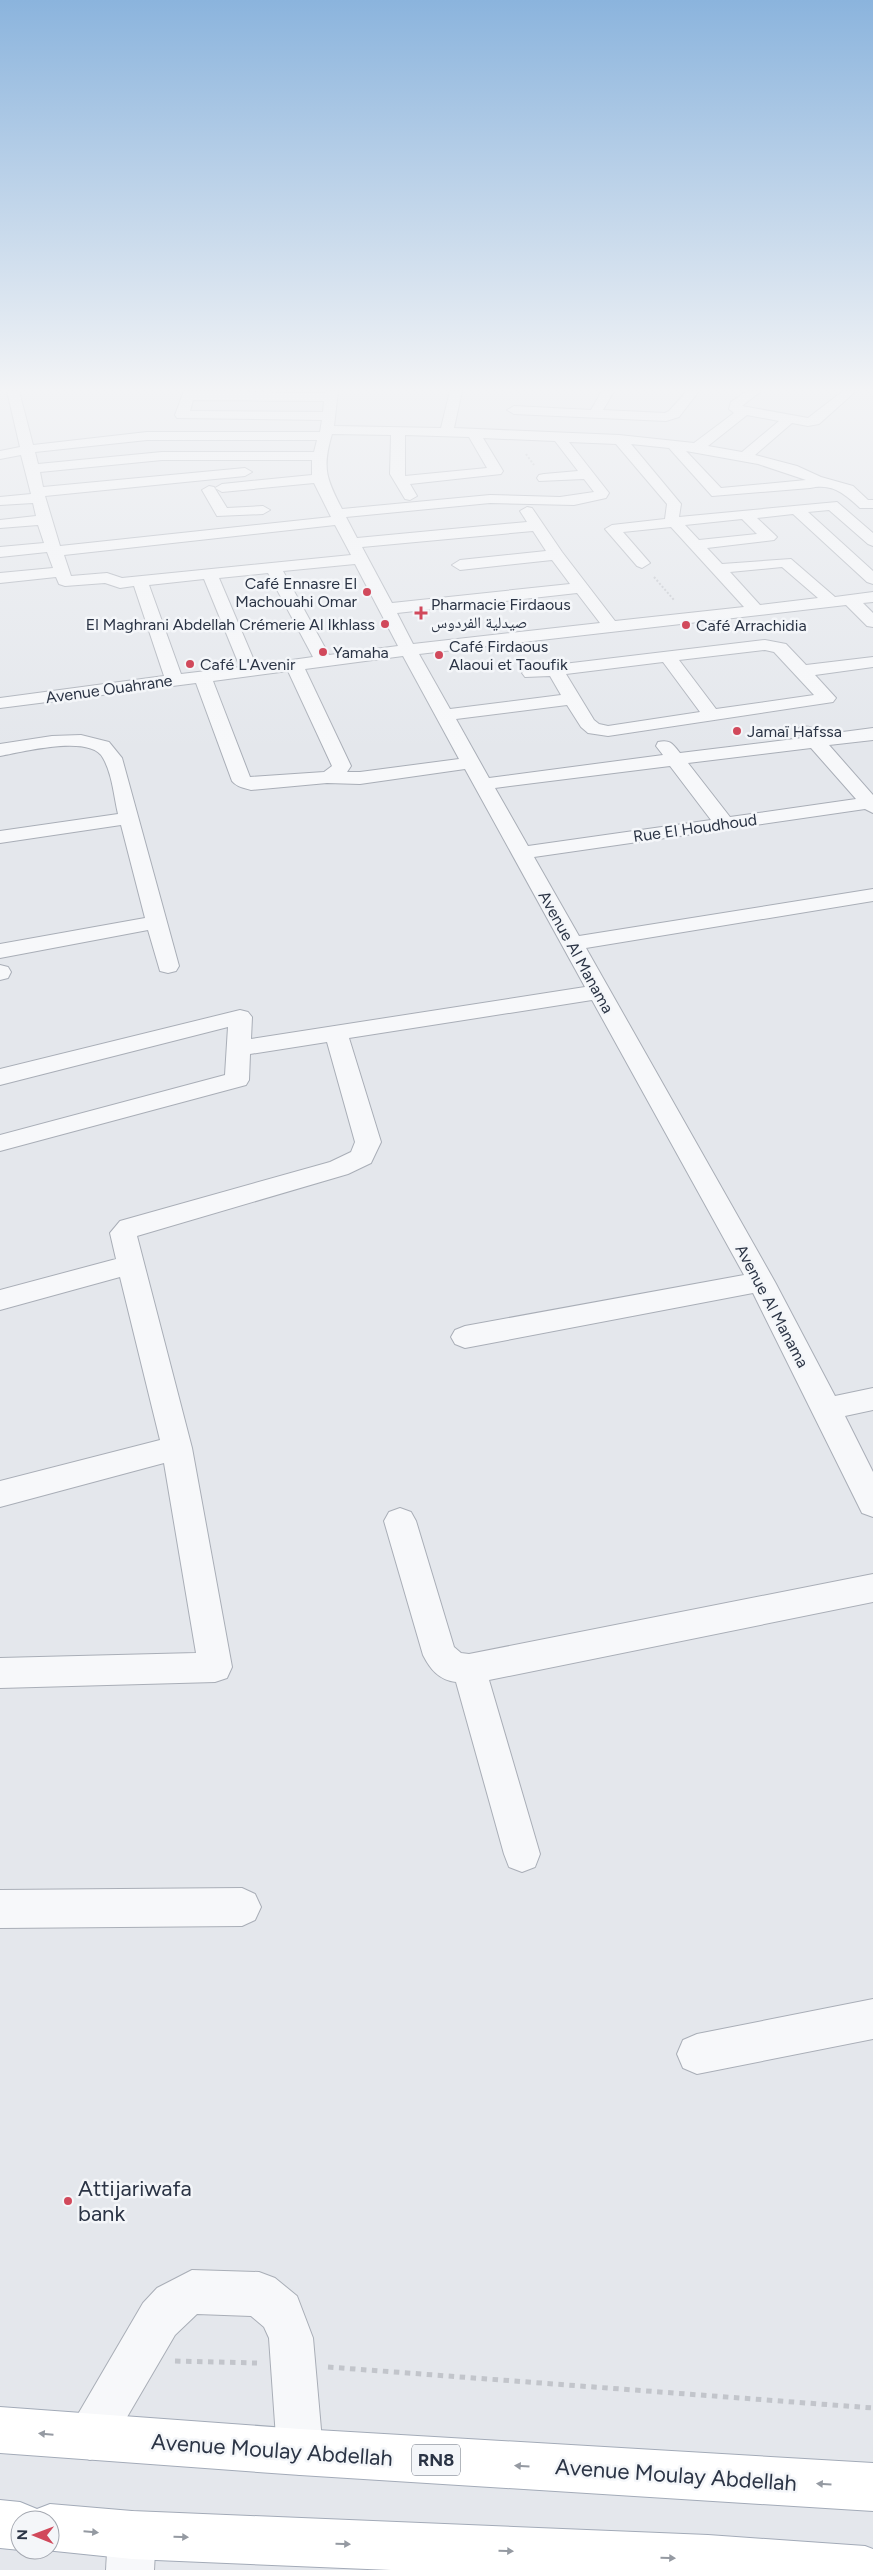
<svg xmlns="http://www.w3.org/2000/svg" width="873" height="2570" font-family="Figtree,'Noto Naskh Arabic',sans-serif">
	<style>
		.lines { fill: none; stroke-linecap: round; stroke-linejoin: round }
		.minor-casing { stroke: #a9aeb7; stroke-width: 2 }
		.major-casing { stroke: #a3abb8; stroke-width: 2 }
		.path-far1 { stroke: #c2c5cb; stroke-width: 2; stroke-dasharray: 2 2; stroke-linecap: butt }
		.path { stroke: #c2c5cb; stroke-width: 5; stroke-dasharray: 5.5 5.5; stroke-linecap: butt }
		.minor { fill: #f7f8fa; fill-rule: evenodd }
		.major { fill: #fff; fill-rule: evenodd }
		.oneway { fill: #959aa2 }
		.poi-dot { fill: #d1495b; stroke: #f4f6f9; stroke-width: 2 }
		.labels { text-anchor: middle; dominant-baseline: central; stroke-width: 5; stroke-linejoin: round; paint-order: stroke }
		.far-poi-label { font-size: 16px; fill: #2b3445; stroke: #f4f6f9; text-anchor: start }
		.far-street-label { font-size: 16px; fill: #2b3445; stroke: #f4f6f9 }
		.shield { fill: #f4f6f9; stroke: #676e7b; stroke-width: 1 }
		.shield-label { font-size: 18px; font-weight: bold; fill: #2b3445 }
		.near-poi-label { font-size: 22px; fill: #2b3445; stroke: #f4f6f9; text-anchor: start }
		.near-street-label { font-size: 22px; fill: #2b3445; stroke: #f4f6f9 }
	</style>
	<rect width="100%" height="100%" fill="#e4e7ec"/>
	<g class="lines">
		<defs>
			<g id="minor">
				<path d="M7,391H19L33,445L147,432H320L322,420L177,418L175,415L184,391L325,393L326,391H338L334,426L441,428L450,391H462L454,428L619,435L694,443L734,413L729,409L731,402L747,391H761L742,406L808,418L843,391H856L819,424L808,426L792,423L755,455L797,466L821,477L853,486L868,500H873V508H860C844,493 832,483 810,488L712,496L669,448L631,444L681,504L679,517L837,502L873,533V546L868,544L829,510L808,512L873,571V584L867,582L793,514L757,518L774,534L777,537L774,540L707,548L722,564L791,559L835,597L873,592V602L863,603L873,613V627L867,626L846,605L419,654L450,709L561,695L550,676L525,677L522,673L525,669L555,665L765,640L786,644L806,665L873,657V667L815,675L836,698L833,702L608,736L588,733L581,727L567,705L456,719L489,778L663,755L656,746L658,742C670,739 673,744 680,753L802,738L797,731L800,727C810,725 813,728 820,735L873,728V740L829,745L873,795V813L865,809L534,857L579,936L873,889V901L586,948L775,1282L835,1396L873,1388V1410L845,1416L873,1472V1517L862,1513L753,1293L465,1348L455,1344L451,1337L455,1330L465,1326L744,1275L592,1000L349,1038L381,1142L371,1163L348,1174L137,1236L192,1448L232,1667L227,1678L215,1682L0,1688V1658L196,1653L164,1463L0,1507V1481L160,1440L120,1277L0,1310V1290L116,1259L110,1233L120,1221L330,1162L351,1152L355,1142L327,1042L250,1054L249,1080L246,1085L0,1151V1135L225,1075L228,1027L0,1085V1069L240,1010L248,1012L252,1017L251,1039L585,987L465,769L360,784L327,783L251,790C244,788 237,787 232,781L196,683L0,708V698L164,676L134,586L120,588L105,583L65,586L59,584L56,577L0,583V573L53,568L47,552L0,557V547L44,543L38,525L0,528V520L36,516L33,503L0,505V497L31,494L21,455L0,459V451L20,447ZM193,400L324,401L323,412L190,411ZM747,415L779,421L742,452L708,446ZM332,434L391,435L390,474L405,499L410,500L417,496L410,484L501,474L503,471L483,438L555,441L578,471L544,474L539,475L537,478L539,481L584,479L594,492L560,497L490,495L342,509C326,478 322,468 332,434ZM405,435L469,437L487,468L405,476ZM147,440H317L314,452H162L38,464L35,452ZM569,442L616,444L667,504L665,519L612,525L605,529L637,566L642,568L650,563L623,532L671,527L744,607L615,621L562,552L532,508L527,507L520,511L527,522L357,538L346,517L490,503L574,505L606,498L609,493ZM686,451L758,464L806,480L721,488ZM162,460H312V475L222,484L215,488L222,492L314,483L331,517L60,546L45,496L245,476L252,472L245,468L43,487L40,472ZM742,519L757,534L699,540L685,525ZM335,525L351,555L122,578L107,573L71,576L64,555ZM533,531L546,551L460,560L452,565L460,570L552,560L570,584L392,603L362,547ZM355,564L398,646L329,655L283,571ZM782,567L818,598L760,605L730,572ZM268,573L313,657L256,665L219,578ZM204,579L240,667L181,674L149,585ZM577,593L600,623L413,644L397,613ZM765,650L774,652L814,695L716,709L679,660ZM403,656L459,759L360,772H347L351,766L305,669ZM663,662L700,712L608,726L599,724L594,720L566,674ZM288,671L332,766L324,772L250,777L213,681ZM811,748L856,799L730,817L688,763ZM670,766L711,820L528,846L495,788Z"/>
				<path d="M602,391H614L603,410L665,413L669,411L687,391H699L679,417L666,421L514,414L507,410L514,406L591,410Z"/>
				<path d="M209,486L214,487L227,508L263,506L270,510L263,514L217,516L202,490Z"/>
				<path d="M81,735L109,742L122,758L179,966L176,971L168,973L160,971L148,930L0,958V944L145,918L121,825L0,843V831L118,814C114,797 112,773 103,758C91,734 22,752 0,756V744L52,736Z"/>
				<path d="M0,965L8,967L11,972L8,978L0,980Z"/>
				<path d="M400,1508L411,1512L416,1521L454,1647L461,1653L469,1654L873,1574V1602L489,1680L540,1854L535,1867L522,1872L509,1867L504,1854L456,1682C439,1680 430,1669 423,1655L384,1521L389,1512Z"/>
				<path d="M242,1888L255,1894L261,1907L255,1920L242,1926L0,1928V1890Z"/>
				<path d="M873,1999V2039L697,2074L683,2068L677,2054L683,2040L697,2034Z"/>
				<path d="M192,2270L259,2272L275,2278L297,2296L313,2338L323,2452L317,2469L300,2475L283,2469L277,2452L269,2338L264,2327L251,2316L197,2314L175,2335L106,2453L90,2460L74,2453L67,2437L74,2421L143,2303L157,2288Z"/>
				<path d="M132,2511L149,2518L156,2535L154,2570H106L108,2535L115,2518Z"/>
			</g>
			<g id="major">
				<path d="M0,2407L300,2429L873,2463V2511L300,2475L0,2453Z"/>
				<path d="M0,2500L20,2502L37,2509L50,2504L132,2511L708,2535L865,2546L873,2549V2570H391L132,2559L45,2550H50V2520H20V2550L0,2548Z"/>
			</g>
		</defs>
		<use href="#minor" class="minor-casing"/>
		<use href="#major" class="major-casing"/>
		<g class="path-far1">
			<path d="M526,454L534,465"/>
			<path d="M654,577L674,600"/>
		</g>
		<g class="path">
			<path d="M175,2361L257,2363"/>
			<path d="M328,2367L873,2408"/>
		</g>
		<use href="#minor" class="minor"/>
		<use href="#major" class="major"/>
	</g>
	<defs><path id="oneway-solid" d="M-6-.8H1V-3.2L6.5 0L1 3.2V.8H-6Z" transform="scale(1.25)"/></defs>
	<g class="oneway">
		<use href="#oneway-solid" transform="translate(46 2434) rotate(-175)"/>
		<use href="#oneway-solid" transform="translate(522 2466) rotate(-176)"/>
		<use href="#oneway-solid" transform="translate(824 2484) rotate(-176)"/>
		<use href="#oneway-solid" transform="translate(91 2532) rotate(5)"/>
		<use href="#oneway-solid" transform="translate(181 2537) rotate(2)"/>
		<use href="#oneway-solid" transform="translate(343 2544) rotate(2)"/>
		<use href="#oneway-solid" transform="translate(506 2551) rotate(2)"/>
		<use href="#oneway-solid" transform="translate(668 2558) rotate(2)"/>
	</g>
	<linearGradient id="sky" x2="0" y2="1"><stop stop-color="#8bb4dd"/><stop offset="0.52" stop-color="#f3f4f6"/><stop offset="1" stop-color="#f3f4f6" stop-opacity="0"/></linearGradient>
	<rect width="873" height="750" fill="url(#sky)"/>
	<g class="poi-dot">
		<circle cx="367" cy="592" r="5"/>
		<path d="M418.5 605.5h5v5h5v5h-5v5h-5v-5h-5v-5h5z"/>
		<circle cx="385" cy="624" r="5"/>
		<circle cx="686" cy="625" r="5"/>
		<circle cx="323" cy="652" r="5"/>
		<circle cx="439" cy="655" r="5"/>
		<circle cx="190" cy="664" r="5"/>
		<circle cx="737" cy="731" r="5"/>
		<circle cx="68" cy="2201" r="5"/>
	</g>
	<g class="labels">
		<g class="far-poi-label">
			<text x="357" y="583" text-anchor="end">Café Ennasre El<tspan x="357" dy="18">Machouahi Omar</tspan></text>
			<text x="431" y="604">Pharmacie Firdaous<tspan x="431" dy="18">صيدلية الفردوس</tspan></text>
			<text x="375" y="624" text-anchor="end">El Maghrani Abdellah Crémerie Al Ikhlass</text>
			<text x="696" y="625">Café Arrachidia</text>
			<text x="449" y="646">Café Firdaous<tspan x="449" dy="18">Alaoui et Taoufik</tspan></text>
			<text x="333" y="652">Yamaha</text>
			<text x="200" y="664">Café L'Avenir</text>
			<text x="747" y="731">Jamaï Hafssa</text>
		</g>
		<g class="far-street-label">
			<text transform="translate(109 689) rotate(-8)">Avenue Ouahrane</text>
			<text transform="translate(695 828) rotate(-8)">Rue El Houdhoud</text>
			<text transform="translate(576 952) rotate(61)">Avenue Al Manama</text>
			<text transform="translate(772 1306) rotate(62)">Avenue Al Manama</text>
		</g>
		<rect class="shield" x="412" y="2444.5" width="48" height="31" rx="4"/>
		<g class="shield-label">
			<text x="436" y="2460">RN8</text>
		</g>
		<g class="near-poi-label">
			<text x="78" y="2188">Attijariwafa<tspan x="78" dy="25">bank</tspan></text>
		</g>
		<g class="near-street-label">
			<text transform="translate(272 2450) rotate(4)">Avenue Moulay Abdellah</text>
			<text transform="translate(676 2475) rotate(4)">Avenue Moulay Abdellah</text>
		</g>
	</g>
	<g transform="translate(35 2535) rotate(271)"><circle r="24" fill="#f4f6f9" stroke="#a4a8b1"/>
	<path d="M0-4L9 19L0 12L-9 19Z" fill="#d1495b"/>
	<text y="-8" font-size="14" font-weight="bold" text-anchor="middle" fill="#2b3445">N</text>
	</g>
</svg>
